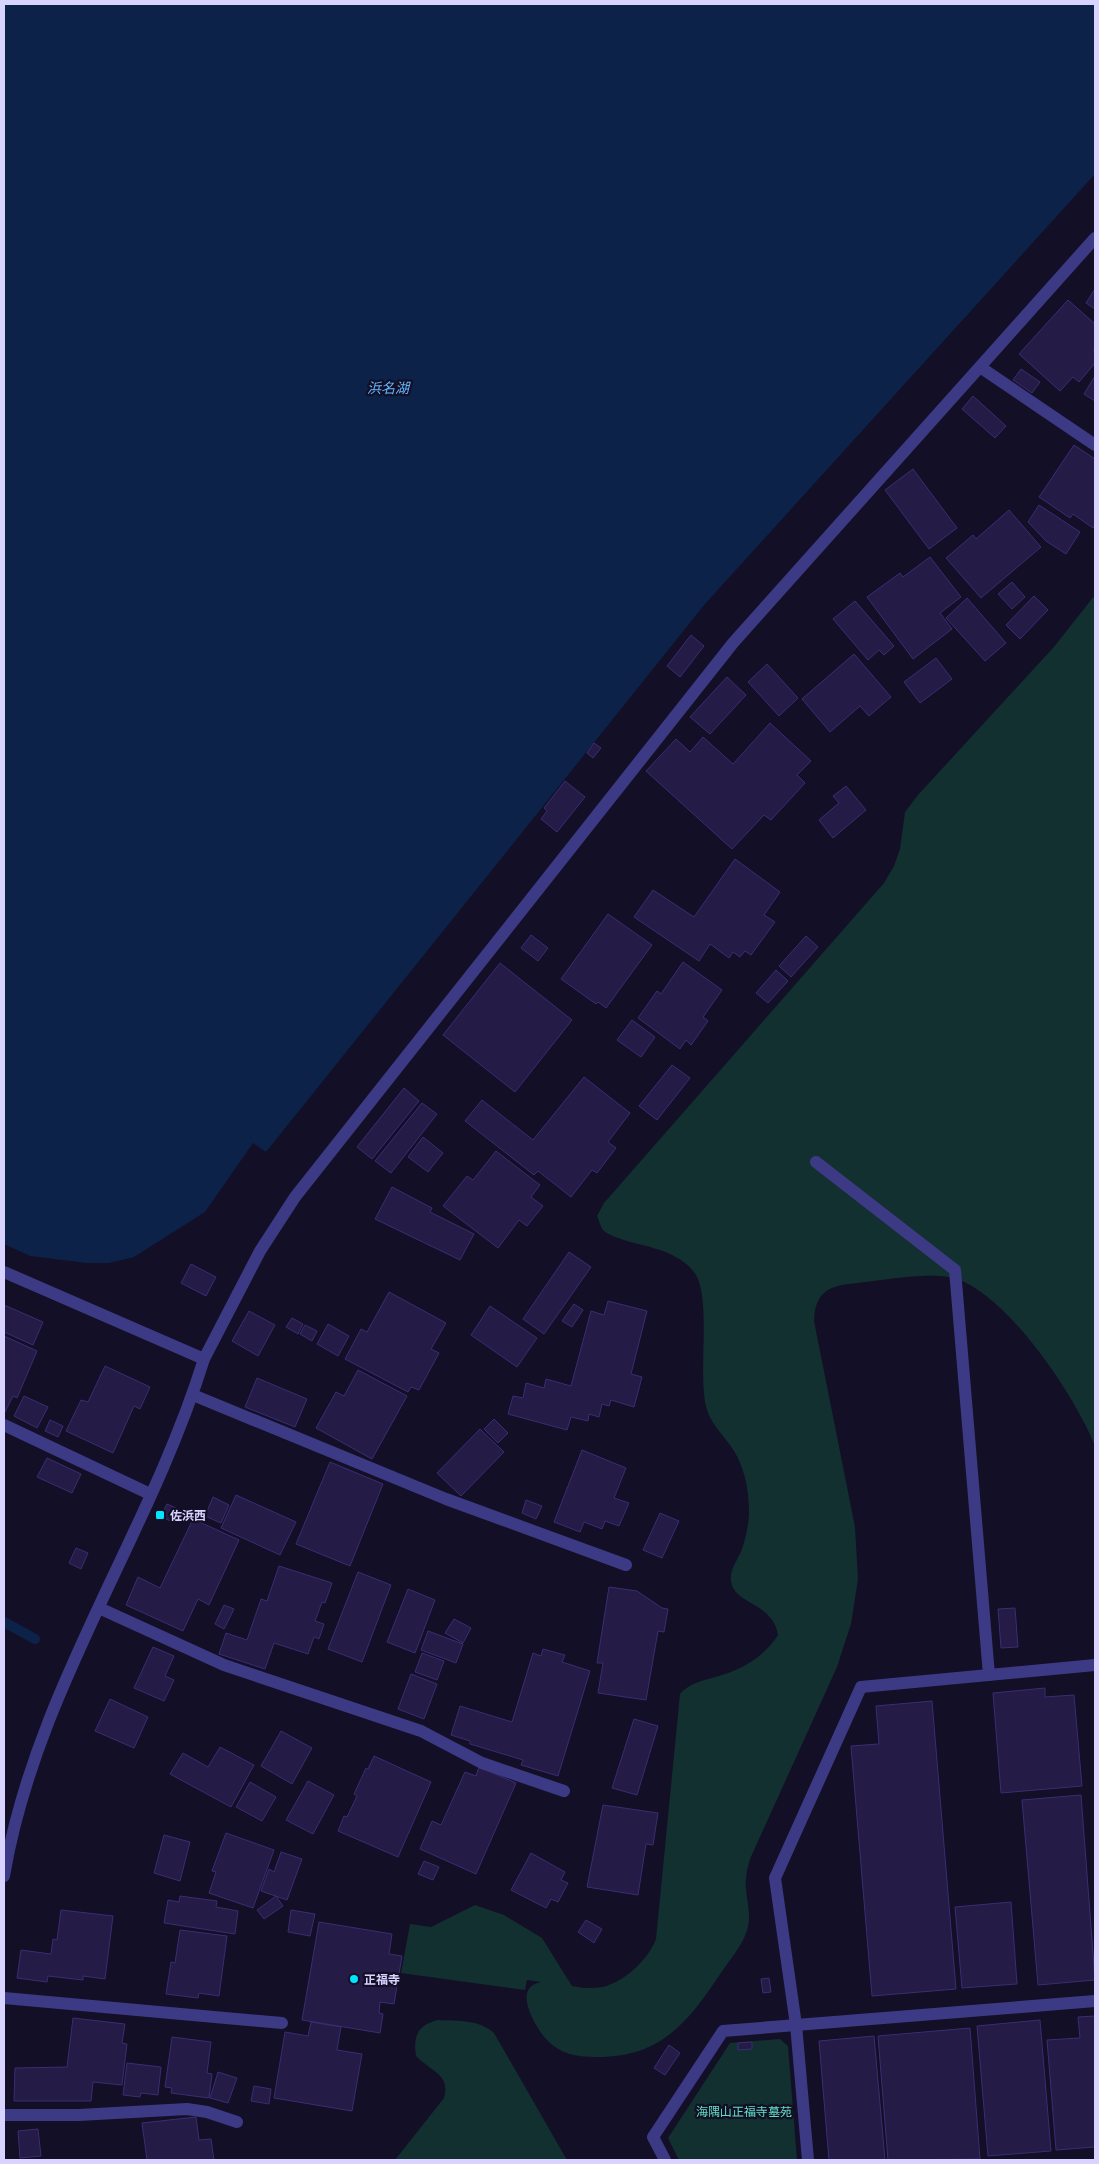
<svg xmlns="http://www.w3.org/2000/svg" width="1099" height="2164" font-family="Barlow,'Noto Sans JP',sans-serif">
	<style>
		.green { fill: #12302f }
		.water { fill: #0c2248 }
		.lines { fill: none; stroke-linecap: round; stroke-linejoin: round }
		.stream { stroke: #0c2248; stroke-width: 10 }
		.building { fill: #241b47; stroke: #3b2d73 }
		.service { stroke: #3d3a85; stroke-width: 12 }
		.minor { stroke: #3d3a85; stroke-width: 12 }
		.tertiary { stroke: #3d3a85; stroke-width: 12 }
		.poi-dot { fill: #00e5ff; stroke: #130f26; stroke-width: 2 }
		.labels { text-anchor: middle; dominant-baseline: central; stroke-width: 4.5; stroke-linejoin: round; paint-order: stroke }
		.poi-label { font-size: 12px; font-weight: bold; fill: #d9d4ff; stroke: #130f26; text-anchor: start }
		.park-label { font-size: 12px; fill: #5fe0c0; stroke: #130f26 }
		.water-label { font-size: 14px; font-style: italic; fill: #62b6ff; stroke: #130f26 }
	</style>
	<rect width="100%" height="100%" fill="#130f26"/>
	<g class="green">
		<path d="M1095,595V1446C1075,1396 1009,1297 957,1279C934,1271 884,1280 858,1283C830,1285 815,1291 814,1321L855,1527L858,1579L851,1624L837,1667L750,1859C747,1869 745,1879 746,1889C747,1902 751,1914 748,1927C744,1943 732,1957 723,1970C689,2021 662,2058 595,2057C576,2057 560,2054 547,2040C538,2031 520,2001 529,1989C532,1984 538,1983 541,1982L527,1980L525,1990L401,1973L410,1924L431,1927L475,1905L504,1915L542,1938L572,1986C582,1988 592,1989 603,1987C625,1981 648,1960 656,1939L680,1694C693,1680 709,1680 725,1674C746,1667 766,1654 778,1635C773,1602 734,1605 731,1581C729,1569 740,1557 743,1546C746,1536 749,1523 749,1512C749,1488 744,1464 730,1445C721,1433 709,1421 706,1406C698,1373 711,1301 696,1275C681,1252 652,1248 627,1241C619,1238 609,1236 603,1230C600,1226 599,1220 597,1216L604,1203L884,883L894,866L900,849L905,812L918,795L1053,648Z"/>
		<path d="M438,2020C457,2021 479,2019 494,2033L567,2160H395L444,2098C451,2074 430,2071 416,2056C413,2037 417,2025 438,2020Z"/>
		<path d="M780,2039L788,2046L797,2160H679L668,2138L730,2043Z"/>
	</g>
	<path class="water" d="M4,4H1095V174L705,604L266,1152L253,1143L205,1212L134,1257L109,1263H87L30,1256L4,1244Z"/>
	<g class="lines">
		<path class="stream" d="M4,1622L35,1639"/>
	</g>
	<g class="building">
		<path d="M1095,289V309L1086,303Z"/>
		<path d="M1068,300L1095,324V346L1094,348L1095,363L1079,382L1073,377L1060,391L1019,354Z"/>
		<path d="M1021,369L1040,382L1032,393L1013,380Z"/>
		<path d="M1095,376V401L1084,394Z"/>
		<path d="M973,396L1006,426L995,438L962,409Z"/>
		<path d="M1074,445L1095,459V524L1093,528L1073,514L1070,518L1039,497Z"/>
		<path d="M913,469L957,528L929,549L885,490Z"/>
		<path d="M1039,505L1080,532L1066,554L1046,541L1028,522Z"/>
		<path d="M1009,510L1041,547L981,598L946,558L973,535L976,539Z"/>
		<path d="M930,557L961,597L940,613L952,629L913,659L867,597L900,573L903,577Z"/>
		<path d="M1012,582L1025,597L1012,609L998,594Z"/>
		<path d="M1034,596L1048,610L1020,639L1006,625Z"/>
		<path d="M967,598L1006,643L985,661L946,618Z"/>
		<path d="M855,601L894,646L884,655L879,650L868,660L833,619Z"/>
		<path d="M691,635L704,646L680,677L667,666Z"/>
		<path d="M854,654L891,697L869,716L860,706L830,732L802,699Z"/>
		<path d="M936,658L952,679L920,703L904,682Z"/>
		<path d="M767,664L798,698L779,716L748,682Z"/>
		<path d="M727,677L746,695L710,734L690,717Z"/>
		<path d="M770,723L811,761L797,775L805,783L771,820L764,815L732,849L646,771L676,739L690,752L703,737L733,764Z"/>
		<path d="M594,743L601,748L593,758L587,753Z"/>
		<path d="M565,781L585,797L557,832L541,819L547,811L544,808Z"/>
		<path d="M846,786L866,810L833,838L819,820L839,803L833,796Z"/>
		<path d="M735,859L780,892L764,915L775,922L751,955L745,951L740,957L733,952L729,958L710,944L699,961L634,917L653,890L694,917Z"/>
		<path d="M608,914L652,945L606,1008L598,1002L596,1004L561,979Z"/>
		<path d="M531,935L548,948L538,961L521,948Z"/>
		<path d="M806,936L818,947L791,977L779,966Z"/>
		<path d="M683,962L722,990L703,1017L708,1021L691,1045L686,1040L680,1049L638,1018L657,991L661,994Z"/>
		<path d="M500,963L572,1020L515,1092L443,1035Z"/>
		<path d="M776,970L788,981L768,1003L756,993Z"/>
		<path d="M632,1020L655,1037L641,1057L617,1040Z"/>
		<path d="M672,1065L690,1078L657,1120L639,1106Z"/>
		<path d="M584,1077L630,1113L608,1142L616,1148L597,1173L592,1170L571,1197L538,1171L534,1175L465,1121L482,1100L533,1140Z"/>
		<path d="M404,1088L419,1101L372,1159L357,1147Z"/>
		<path d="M422,1103L437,1114L391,1173L375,1161Z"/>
		<path d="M423,1137L443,1153L428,1172L408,1157Z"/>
		<path d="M496,1151L540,1185L531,1197L543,1206L527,1226L519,1220L498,1248L443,1206L467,1176L473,1180Z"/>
		<path d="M392,1187L432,1208L430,1212L474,1234L460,1260L375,1219Z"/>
		<path d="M569,1252L591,1267L544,1334L523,1319Z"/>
		<path d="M191,1264L216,1277L206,1296L181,1283Z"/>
		<path d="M389,1292L446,1323L431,1349L439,1353L419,1390L411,1387L408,1392L345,1359L361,1329L367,1332Z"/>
		<path d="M608,1301L647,1311L631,1374L642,1377L634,1407L611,1400L609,1406L602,1404L599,1417L589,1414L588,1421L571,1417L567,1430L508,1414L513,1396L523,1398L526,1383L544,1388L546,1379L571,1386L591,1311L604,1315Z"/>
		<path d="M574,1304L583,1310L572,1327L562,1321Z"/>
		<path d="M4,1305L43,1322L33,1345L4,1332Z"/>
		<path d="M490,1306L537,1338L517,1367L471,1335Z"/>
		<path d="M249,1311L275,1325L258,1356L232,1341Z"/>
		<path d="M292,1318L303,1324L298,1334L286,1327Z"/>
		<path d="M328,1324L349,1336L338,1356L317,1344Z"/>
		<path d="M305,1325L317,1331L312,1341L300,1334Z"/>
		<path d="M4,1336L37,1351L17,1398L13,1396L5,1412H4Z"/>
		<path d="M105,1366L150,1387L140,1409L134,1406L113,1453L66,1431L81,1400L88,1402Z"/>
		<path d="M358,1370L407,1396L372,1459L316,1428L336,1392L344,1396Z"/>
		<path d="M257,1378L307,1399L295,1427L245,1407Z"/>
		<path d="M24,1396L48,1407L37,1428L14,1416Z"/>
		<path d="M494,1419L508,1433L498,1443L484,1429Z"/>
		<path d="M50,1420L63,1426L58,1437L45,1431Z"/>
		<path d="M480,1429L504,1452L461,1496L437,1473Z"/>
		<path d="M582,1450L626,1468L614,1498L629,1503L619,1526L605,1521L602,1529L584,1522L580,1532L554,1522Z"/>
		<path d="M47,1458L81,1474L72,1493L37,1477Z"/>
		<path d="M330,1462L383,1484L350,1566L296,1544Z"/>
		<path d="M236,1495L296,1522L280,1555L221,1528Z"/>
		<path d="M213,1497L229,1505L221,1523L205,1516Z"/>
		<path d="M526,1500L542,1506L536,1519L522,1513Z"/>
		<path d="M167,1504L176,1508L170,1521L161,1516Z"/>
		<path d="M660,1513L679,1521L662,1558L643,1550Z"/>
		<path d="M193,1519L239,1540L209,1605L198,1599L183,1631L126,1605L138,1577L160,1588Z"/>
		<path d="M76,1548L88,1553L81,1569L69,1563Z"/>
		<path d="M279,1566L332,1583L325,1603L322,1602L315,1621L324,1624L319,1639L314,1637L308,1654L274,1643L265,1669L219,1654L226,1633L247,1640L261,1599L267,1601Z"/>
		<path d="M358,1572L391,1585L362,1662L328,1649Z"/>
		<path d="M609,1587L637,1591L662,1608L668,1609L664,1632L658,1631L646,1700L598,1693L603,1663H597Z"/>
		<path d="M408,1589L435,1600L415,1653L387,1642Z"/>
		<path d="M224,1605L234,1609L224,1629L215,1624Z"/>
		<path d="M1015,1608L1018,1647L1001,1648L998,1609Z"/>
		<path d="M454,1619L471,1628L463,1643L445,1633Z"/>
		<path d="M428,1631L463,1644L456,1663L421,1650Z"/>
		<path d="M153,1647L174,1656L165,1676L174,1680L164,1701L134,1688Z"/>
		<path d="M543,1649L565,1655L562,1662L590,1671L558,1776L521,1765L523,1760L470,1744V1741L451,1735L460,1706L512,1722L533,1653L541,1656Z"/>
		<path d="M422,1653L444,1661L437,1680L415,1672Z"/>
		<path d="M411,1674L437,1684L424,1719L398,1709Z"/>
		<path d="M1045,1688V1697L1074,1695L1082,1786L1001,1793L993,1693Z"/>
		<path d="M110,1699L148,1717L134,1748L95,1731Z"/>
		<path d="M932,1701L956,1989L872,1996L851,1746L879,1744L876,1706Z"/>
		<path d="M634,1719L658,1726L637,1795L612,1788Z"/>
		<path d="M281,1731L312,1748L292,1784L261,1766Z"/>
		<path d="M220,1747L254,1765L231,1807L170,1774L183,1753L208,1767Z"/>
		<path d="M374,1756L431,1782L398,1857L338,1831L344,1816L347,1817L357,1796L354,1794L366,1768L368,1769Z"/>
		<path d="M479,1767L516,1783L476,1874L420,1849L432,1821L441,1825L465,1772L476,1776Z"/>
		<path d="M308,1781L334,1795L313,1834L286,1820Z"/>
		<path d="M250,1782L276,1797L262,1821L236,1807Z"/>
		<path d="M1081,1795L1095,1980L1038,1985L1022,1800Z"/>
		<path d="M603,1805L658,1813L653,1845L646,1844L638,1895L587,1887Z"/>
		<path d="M226,1833L274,1850L253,1908L209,1893L216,1872L212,1871Z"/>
		<path d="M164,1835L190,1842L180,1881L154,1873Z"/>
		<path d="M281,1852L302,1859L287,1900L261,1891L269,1869L274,1872Z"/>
		<path d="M531,1853L565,1872L561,1880L568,1883L558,1902L551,1899L546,1908L511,1890Z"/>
		<path d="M424,1861L439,1867L433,1880L418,1874Z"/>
		<path d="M180,1896L217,1901L216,1907L238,1911L235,1934L164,1923L168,1900L179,1902Z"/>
		<path d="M276,1896L283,1906L264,1919L257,1910Z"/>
		<path d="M1011,1902L1017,1984L962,1988L955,1907Z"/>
		<path d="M61,1910L113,1916L105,1979L83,1976V1980L48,1976L47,1982L17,1978L21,1950L51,1954L53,1939L57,1940Z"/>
		<path d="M291,1910L315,1914L310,1936L288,1932Z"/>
		<path d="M586,1920L602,1929L594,1943L578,1932Z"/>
		<path d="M319,1922L392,1934L389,1954L402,1956L394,2004L380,2002L379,2013L383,2014L380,2033L302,2020Z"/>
		<path d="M180,1930L227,1936L219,1996L199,1993L198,1998L166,1994L171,1962L175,1963Z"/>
		<path d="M769,1978L771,1992L763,1993L761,1979Z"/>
		<path d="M1095,2016V2147L1056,2150L1047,2040L1080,2038L1078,2017Z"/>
		<path d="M73,2018L125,2024L122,2043L127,2044L122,2085L93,2082L91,2101H14L15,2068L67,2067Z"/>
		<path d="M1040,2020L1051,2151L988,2156L977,2026Z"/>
		<path d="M311,2022L341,2027L337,2050L362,2054L352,2111L274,2098L285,2032L308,2036Z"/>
		<path d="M970,2028L980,2159L888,2160L878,2036Z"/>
		<path d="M874,2036L885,2160H829L819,2041Z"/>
		<path d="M172,2037L211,2042L207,2073L212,2074L209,2098L171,2093L172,2088L165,2087Z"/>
		<path d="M752,2042V2049L738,2050V2043Z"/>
		<path d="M669,2045L680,2053L665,2075L654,2068Z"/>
		<path d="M127,2063L161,2067L158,2095L141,2093L140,2097L123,2095Z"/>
		<path d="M218,2072L237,2078L228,2103L210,2098Z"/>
		<path d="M254,2086L271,2089L269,2104L251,2101Z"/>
		<path d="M196,2117L199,2140L211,2139L214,2160H147L142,2123Z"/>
		<path d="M38,2129L41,2156L20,2158L18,2131Z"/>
	</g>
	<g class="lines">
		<g class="service">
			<path d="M980,367L1095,445"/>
			<path d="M4,1998L282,2023"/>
			<path d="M4,2115H79L187,2109L207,2112L237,2122"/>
		</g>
		<g class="minor">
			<path d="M816,1162L955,1270L989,1675"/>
			<path d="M204,1359L260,1251L295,1197L733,643L1095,238"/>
			<path d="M193,1395L446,1499L626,1565"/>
			<path d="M4,1425L150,1494"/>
			<path d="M99,1608L224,1665L421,1731L482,1763L564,1791"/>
			<path d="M665,2160L653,2137L723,2031L1095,2001"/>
			<path d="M808,2160L796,2025L775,1878L861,1687L1095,1665"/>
		</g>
		<path class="tertiary" d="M4,1272L204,1359C149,1536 35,1692 4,1876"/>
	</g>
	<g class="poi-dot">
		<rect x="155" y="1510" width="10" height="10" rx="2.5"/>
		<circle cx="354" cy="1979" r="5"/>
	</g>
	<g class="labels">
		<g class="poi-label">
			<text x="170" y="1515">佐浜西</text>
			<text x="364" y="1979">正福寺</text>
		</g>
		<g class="park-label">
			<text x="744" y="2111">海隅山正福寺墓苑</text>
		</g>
		<g class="water-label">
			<text x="388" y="387">浜名湖</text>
		</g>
	</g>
	<rect width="1099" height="2164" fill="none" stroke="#d9d4ff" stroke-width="10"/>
</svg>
